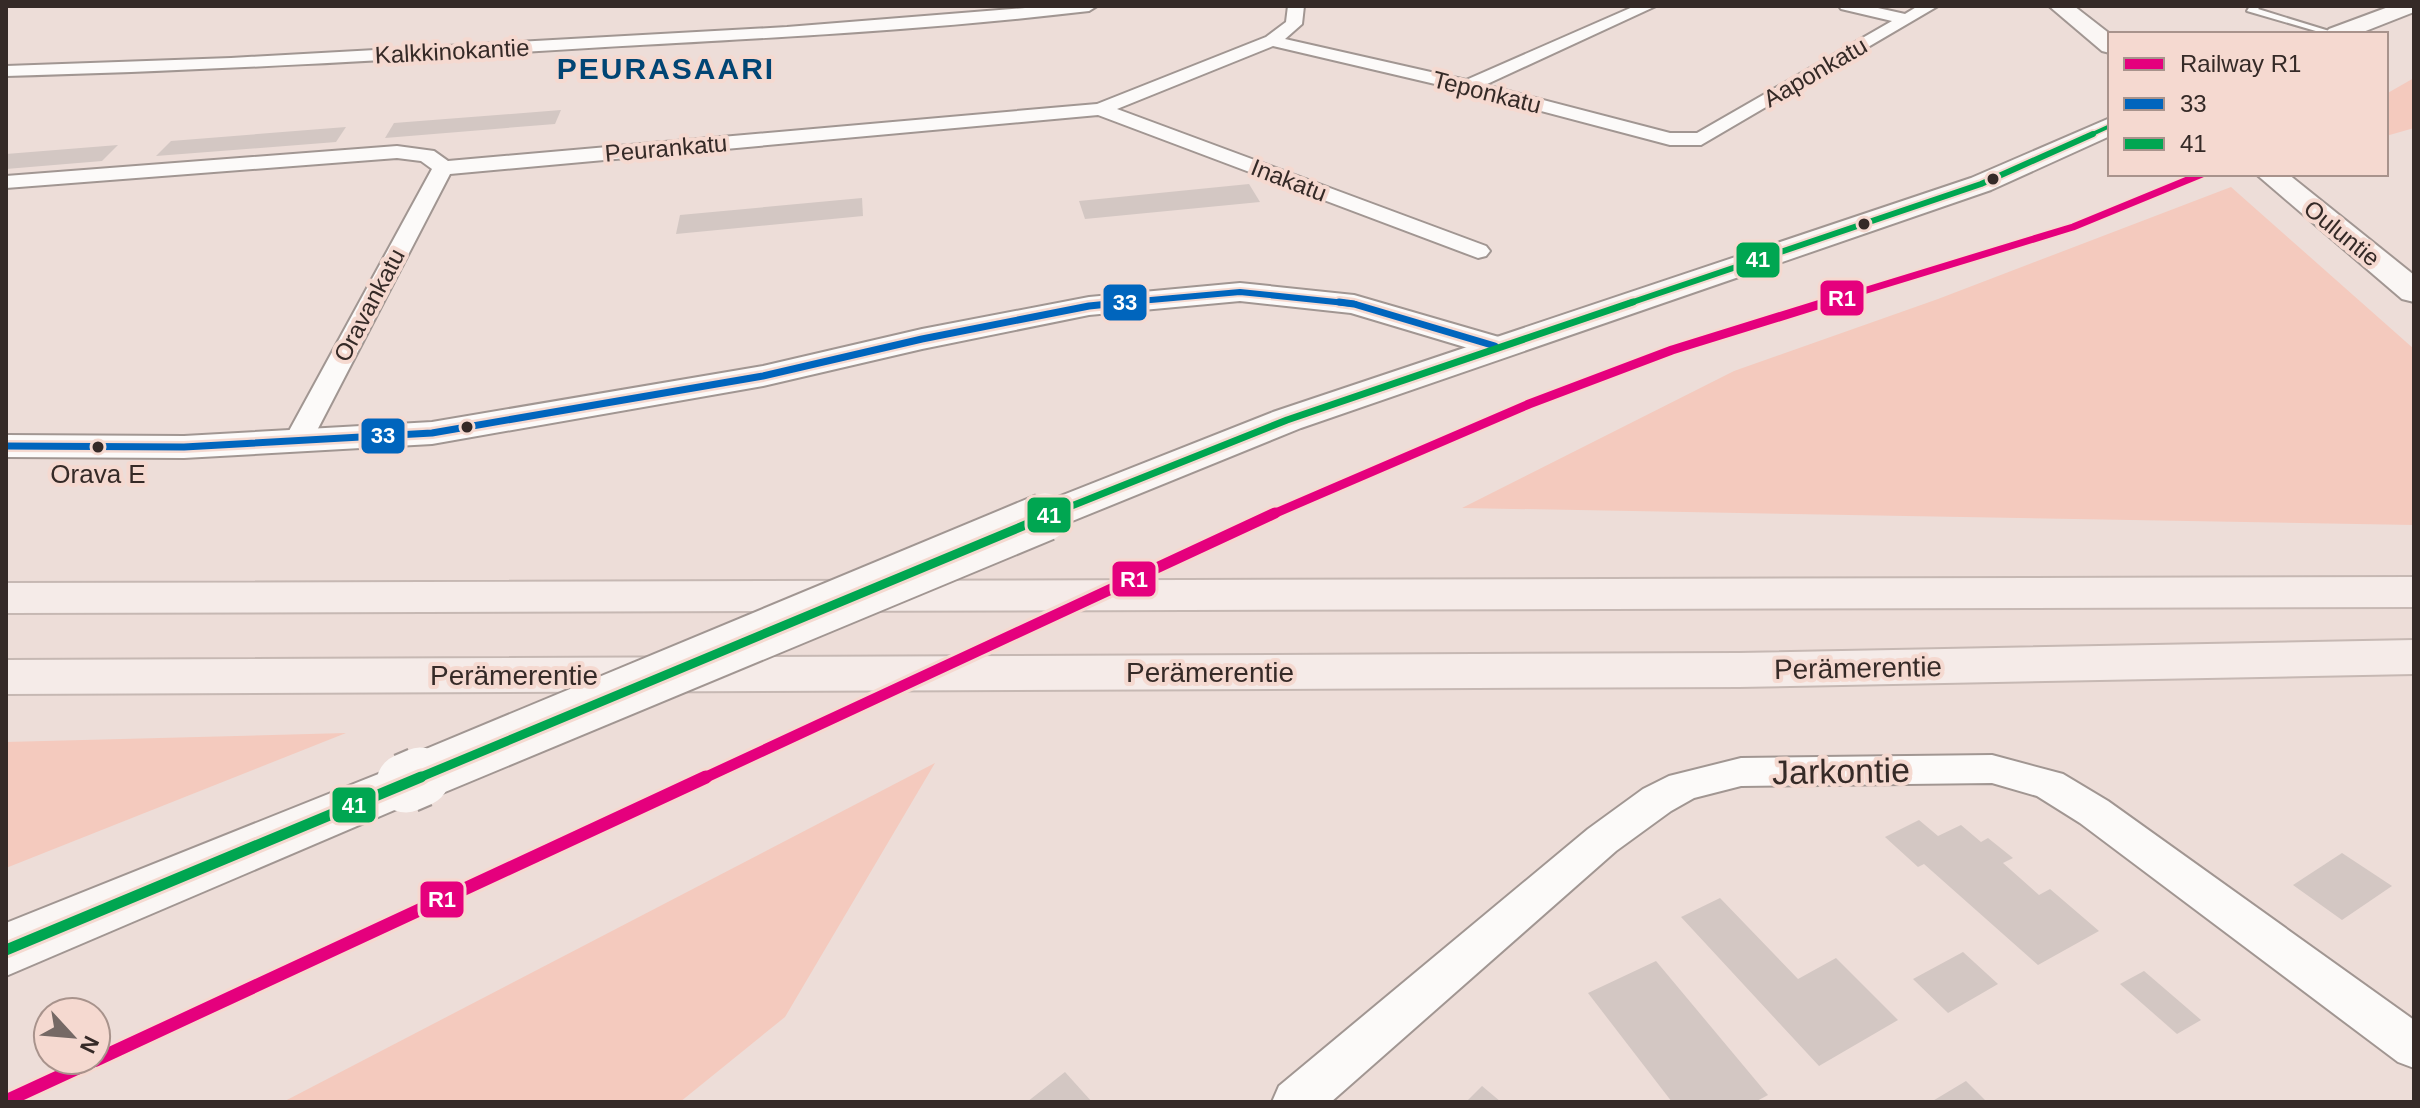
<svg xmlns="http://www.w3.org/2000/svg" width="2420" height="1108" font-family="Helvetica,sans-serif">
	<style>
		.green { fill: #f4cabe }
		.building { fill: #d3c7c3 }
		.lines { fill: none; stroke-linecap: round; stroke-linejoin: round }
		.service-casing { stroke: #a19692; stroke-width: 4 }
		.minor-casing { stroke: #a19692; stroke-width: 4 }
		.tertiary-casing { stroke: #a19692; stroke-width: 4 }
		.secondary-casing { stroke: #a19692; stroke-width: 4 }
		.motorway-casing { stroke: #c6b8b3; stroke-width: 4 }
		.service { fill: #fcfaf9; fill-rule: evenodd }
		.minor { fill: #fcfaf9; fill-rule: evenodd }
		.tertiary { fill: #fcfaf9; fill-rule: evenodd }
		.secondary { fill: #faf6f4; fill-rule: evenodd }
		.motorway { fill: #f5ebe8; fill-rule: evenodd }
		.secondary-bridge-far1-casing { stroke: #a19692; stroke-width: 51; stroke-linecap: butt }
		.secondary-bridge-casing { stroke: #a19692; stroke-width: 63; stroke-linecap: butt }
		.secondary-bridge-far1 { stroke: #faf6f4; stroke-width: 47 }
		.secondary-bridge { stroke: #faf6f4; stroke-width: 59 }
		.bus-1-far1-casing { stroke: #f5d9d0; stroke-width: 10 }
		.bus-1-casing { stroke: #f5d9d0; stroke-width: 12 }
		.bus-2-far4-casing { stroke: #f5d9d0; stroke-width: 7 }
		.bus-2-far3-casing { stroke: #f5d9d0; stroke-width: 10 }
		.bus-2-far2-casing { stroke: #f5d9d0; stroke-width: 12 }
		.bus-2-far1-casing { stroke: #f5d9d0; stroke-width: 15 }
		.bus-2-casing { stroke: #f5d9d0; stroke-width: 17 }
		.bus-1-far1 { stroke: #0065bd; stroke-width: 6 }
		.bus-1 { stroke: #0065bd; stroke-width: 7 }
		.bus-2-far4 { stroke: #00a651; stroke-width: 4 }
		.bus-2-far3 { stroke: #00a651; stroke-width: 6 }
		.bus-2-far2 { stroke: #00a651; stroke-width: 7 }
		.bus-2-far1 { stroke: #00a651; stroke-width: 9 }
		.bus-2 { stroke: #00a651; stroke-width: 11 }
		.rail-1-far3-casing { stroke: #f5d9d0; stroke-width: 11 }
		.rail-1-far2-casing { stroke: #f5d9d0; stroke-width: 14 }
		.rail-1-far1-casing { stroke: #f5d9d0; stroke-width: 17 }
		.rail-1-casing { stroke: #f5d9d0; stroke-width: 19 }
		.rail-1-far3 { stroke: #e5007d; stroke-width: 7 }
		.rail-1-far2 { stroke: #e5007d; stroke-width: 9 }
		.rail-1-far1 { stroke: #e5007d; stroke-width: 11 }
		.rail-1 { stroke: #e5007d; stroke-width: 13 }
		.bus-dot { fill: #352a27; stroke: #f5d9d0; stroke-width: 3 }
		.labels { text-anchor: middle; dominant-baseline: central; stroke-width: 8; stroke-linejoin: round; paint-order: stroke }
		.far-street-label { font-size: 24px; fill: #352a27; stroke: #f5d9d0 }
		.bus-label { font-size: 26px; fill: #352a27; stroke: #f5d9d0 }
		.street-label { font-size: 28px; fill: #352a27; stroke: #f5d9d0 }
		.far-district-label { font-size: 30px; font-weight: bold; letter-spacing: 2px; fill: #014574; stroke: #f5d9d0 }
		.near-street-label { font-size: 34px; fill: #352a27; stroke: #f5d9d0 }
		.line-badge { stroke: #f5d9d0; stroke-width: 3 }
		.badge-label { font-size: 22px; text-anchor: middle; font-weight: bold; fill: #fff }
	</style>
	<rect width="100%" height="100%" fill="#edddd8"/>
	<g class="green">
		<path d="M2414,78V128L2386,136V94Z"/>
		<path d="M2231,187L2414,349V525L1462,508L1734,371L1938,299Z"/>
		<path d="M346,733L6,868V742Z"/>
		<path d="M935,763L785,1017L680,1102H283Z"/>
	</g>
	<g class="building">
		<path d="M561,110L555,124L385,138L394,123Z"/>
		<path d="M346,127L336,142L156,156L171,141Z"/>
		<path d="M118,145L102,161L6,169V154Z"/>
		<path d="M1249,184L1260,202L1085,219L1079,201Z"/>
		<path d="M862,198L863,216L676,234L680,215Z"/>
		<path d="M1919,820L1938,836L1961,825L1981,842L1988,838L2013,858L2003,863L2039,895L2050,889L2099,931L2038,965L1924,864L1918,867L1885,837Z"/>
		<path d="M2342,853L2392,886L2342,920L2293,885Z"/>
		<path d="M1720,898L1798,979L1836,958L1898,1020L1819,1066L1681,917Z"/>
		<path d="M1963,952L1998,984L1948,1013L1913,979Z"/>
		<path d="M1656,961L1768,1095L1755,1102H1672L1588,993Z"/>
		<path d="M2144,971L2201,1020L2177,1034L2120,984Z"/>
		<path d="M1065,1072L1092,1102H1027Z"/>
		<path d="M1966,1081L1987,1102H1931Z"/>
		<path d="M1482,1086L1501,1102H1466Z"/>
	</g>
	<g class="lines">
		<defs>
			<path id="service" d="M2250,6H2261L2258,9L2339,34H2326L2247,11Z"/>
			<g id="minor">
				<path d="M1049,6H1097L1089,11C928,30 767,38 605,47C406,59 206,71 6,76V66L231,58L787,27Z"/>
				<path d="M1288,6H1304L1302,24L1285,39L1466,80L1635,6H1656L1485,85L1670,133H1697L1892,21L1841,9L1839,6H1869L1905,14L1918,6H1938L1701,145H1670L1465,91L1273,46L1117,109L1486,246L1490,251L1486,256L1478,258L1098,115L450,174L311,442L307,448L297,451L287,448L283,442L432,169L421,161L397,158L6,188V176L397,146L434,151L448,161L1097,104L1266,37L1286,22Z"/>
				<path d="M1992,755L2063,774L2108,801L2414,1020V1068L2398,1062L2080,823L2037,796L1992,783L1741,786L1694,798L1671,811L1616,851L1331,1102H1272L1279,1086L1588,829L1643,789L1669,776L1741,758Z"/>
			</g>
			<path id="tertiary" d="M1240,283L1354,295L1509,340L1514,347L1509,354L1498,357L1351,313L1240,301L1089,315L922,349L763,386L432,444L184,458L6,457V435L184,436L432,422L763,366L922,329L1089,297Z"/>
			<g id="secondary">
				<path d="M2049,6H2074L2110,34V53L2102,51Z"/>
				<path d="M2391,6H2414V12L2358,34H2325L2329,29Z"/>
				<path d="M2110,118V136L1991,190L1301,428L1060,526L1045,530L1030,526L1024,517L1030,508L1273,412L1971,178Z"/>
				<path d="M2256,174H2288L2414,275V302L2402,299Z"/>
				<path d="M406,763L425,769L433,783L425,797L6,976V923Z"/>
			</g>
			<g id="motorway">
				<path d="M2414,577V607L6,613V583Z"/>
				<path d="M2414,640V674L1739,687L6,694V660L1739,653Z"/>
			</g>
		</defs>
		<use href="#service" class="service-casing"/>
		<use href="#minor" class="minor-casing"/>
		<use href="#tertiary" class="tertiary-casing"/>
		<use href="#secondary" class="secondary-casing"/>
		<use href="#motorway" class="motorway-casing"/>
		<use href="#service" class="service"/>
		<use href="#minor" class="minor"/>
		<use href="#tertiary" class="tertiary"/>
		<use href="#secondary" class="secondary"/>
		<use href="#motorway" class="motorway"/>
		<defs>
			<path id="secondary-bridge-far1" d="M415,779L1045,517"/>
			<path id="secondary-bridge" d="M406,783L420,777"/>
		</defs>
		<use href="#secondary-bridge-far1" class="secondary-bridge-far1-casing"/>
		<use href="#secondary-bridge" class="secondary-bridge-casing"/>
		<use href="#secondary-bridge-far1" class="secondary-bridge-far1"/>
		<use href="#secondary-bridge" class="secondary-bridge"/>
		<defs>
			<path id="bus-1-far1" d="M1106,304L1240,292L1355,304"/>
			<g id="bus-1">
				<path d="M1339,302L1354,304L1495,346"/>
				<path d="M6,446L184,447L432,433L763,376L922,339L1089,306L1128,302"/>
			</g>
			<path id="bus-2-far4" d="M2088,136L2110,126"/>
			<path id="bus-2-far3" d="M1627,304L1981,184L2093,134"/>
			<path id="bus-2-far2" d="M1049,515L1287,420L1633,302"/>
			<path id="bus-2-far1" d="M416,779L1054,513"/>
			<path id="bus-2" d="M6,950L421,777"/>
		</defs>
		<use href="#bus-1-far1" class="bus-1-far1-casing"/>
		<use href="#bus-1" class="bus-1-casing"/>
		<use href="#bus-2-far4" class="bus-2-far4-casing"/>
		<use href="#bus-2-far3" class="bus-2-far3-casing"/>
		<use href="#bus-2-far2" class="bus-2-far2-casing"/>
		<use href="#bus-2-far1" class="bus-2-far1-casing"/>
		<use href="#bus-2" class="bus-2-casing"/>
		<use href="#bus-1-far1" class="bus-1-far1"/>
		<use href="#bus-1" class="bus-1"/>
		<use href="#bus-2-far4" class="bus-2-far4"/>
		<use href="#bus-2-far3" class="bus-2-far3"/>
		<use href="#bus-2-far2" class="bus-2-far2"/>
		<use href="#bus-2-far1" class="bus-2-far1"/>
		<use href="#bus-2" class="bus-2"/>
		<defs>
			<path id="rail-1-far3" d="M1821,304L2073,227L2202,174"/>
			<path id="rail-1-far2" d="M1271,515L1529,404L1672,350L1827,302"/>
			<path id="rail-1-far1" d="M702,779L1275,513"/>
			<g id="rail-1">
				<path d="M96,1060L706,777"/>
				<path d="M6,1101L95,1060"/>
			</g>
		</defs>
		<use href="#rail-1-far3" class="rail-1-far3-casing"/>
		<use href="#rail-1-far2" class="rail-1-far2-casing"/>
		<use href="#rail-1-far1" class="rail-1-far1-casing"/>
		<use href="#rail-1" class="rail-1-casing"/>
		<use href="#rail-1-far3" class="rail-1-far3"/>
		<use href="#rail-1-far2" class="rail-1-far2"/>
		<use href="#rail-1-far1" class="rail-1-far1"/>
		<use href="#rail-1" class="rail-1"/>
	</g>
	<g class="bus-dot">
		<circle cx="1993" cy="179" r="7"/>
		<circle cx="1864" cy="224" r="7"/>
		<circle cx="467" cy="427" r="7"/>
		<circle cx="98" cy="447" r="7"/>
	</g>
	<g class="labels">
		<g class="far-street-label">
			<text transform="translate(452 51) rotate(-3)">Kalkkinokantie</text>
			<text transform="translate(1815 72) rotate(-30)">Aaponkatu</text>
			<text transform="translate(1487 92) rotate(14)">Teponkatu</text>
			<text transform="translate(666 148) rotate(-5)">Peurankatu</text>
			<text transform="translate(1289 180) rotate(21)">Inakatu</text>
			<text transform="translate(2342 233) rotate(39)">Ouluntie</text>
			<text transform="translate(369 305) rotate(-62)">Oravankatu</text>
		</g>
		<g class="bus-label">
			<text x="98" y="474">Orava E</text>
		</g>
		<g class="street-label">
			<text transform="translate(1858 668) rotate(-1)">Perämerentie</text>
			<text x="1210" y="672">Perämerentie</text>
			<text x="514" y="675">Perämerentie</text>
		</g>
		<g class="far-district-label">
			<text x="666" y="68">PEURASAARI</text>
		</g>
		<g class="near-street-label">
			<text transform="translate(1841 771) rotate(-1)">Jarkontie</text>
		</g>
	</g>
	<g class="line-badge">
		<rect x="1735" y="241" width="46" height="38" rx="8" fill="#00a651"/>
		<rect x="1819" y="279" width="46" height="38" rx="8" fill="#e5007d"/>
		<rect x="1102" y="283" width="46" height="39" rx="8" fill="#0065bd"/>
		<rect x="360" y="417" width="46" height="38" rx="8" fill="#0065bd"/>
		<rect x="1026" y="496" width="46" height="38" rx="8" fill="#00a651"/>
		<rect x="1111" y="560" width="46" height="38" rx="8" fill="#e5007d"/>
		<rect x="331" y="786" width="46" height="38" rx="8" fill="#00a651"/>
		<rect x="419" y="880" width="46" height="39" rx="8" fill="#e5007d"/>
	</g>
	<g class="badge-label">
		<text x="1758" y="267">41</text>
		<text x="1842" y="306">R1</text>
		<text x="1125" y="310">33</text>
		<text x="383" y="443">33</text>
		<text x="1049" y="523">41</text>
		<text x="1134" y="587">R1</text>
		<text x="354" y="813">41</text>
		<text x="442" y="907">R1</text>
	</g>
	<rect width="2420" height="1108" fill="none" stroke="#352a27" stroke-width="16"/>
	<rect x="2108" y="32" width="280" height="144" fill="#f5d9d0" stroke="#a8938c" stroke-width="2"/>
	<rect x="2124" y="58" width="40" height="12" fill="#e5007d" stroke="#a8938c" stroke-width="2"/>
	<text x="2180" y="72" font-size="24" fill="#352a27">Railway R1</text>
	<rect x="2124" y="98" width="40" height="12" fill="#0065bd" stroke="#a8938c" stroke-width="2"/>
	<text x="2180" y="112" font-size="24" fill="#352a27">33</text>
	<rect x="2124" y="138" width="40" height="12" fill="#00a651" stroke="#a8938c" stroke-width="2"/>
	<text x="2180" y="152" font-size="24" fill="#352a27">41</text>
	<g transform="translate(72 1036) rotate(116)"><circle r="38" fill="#f5d9d0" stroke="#a8938c" stroke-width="2"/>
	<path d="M0-6L14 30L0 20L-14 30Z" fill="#756965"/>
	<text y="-12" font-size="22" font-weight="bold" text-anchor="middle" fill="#352a27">N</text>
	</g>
</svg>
